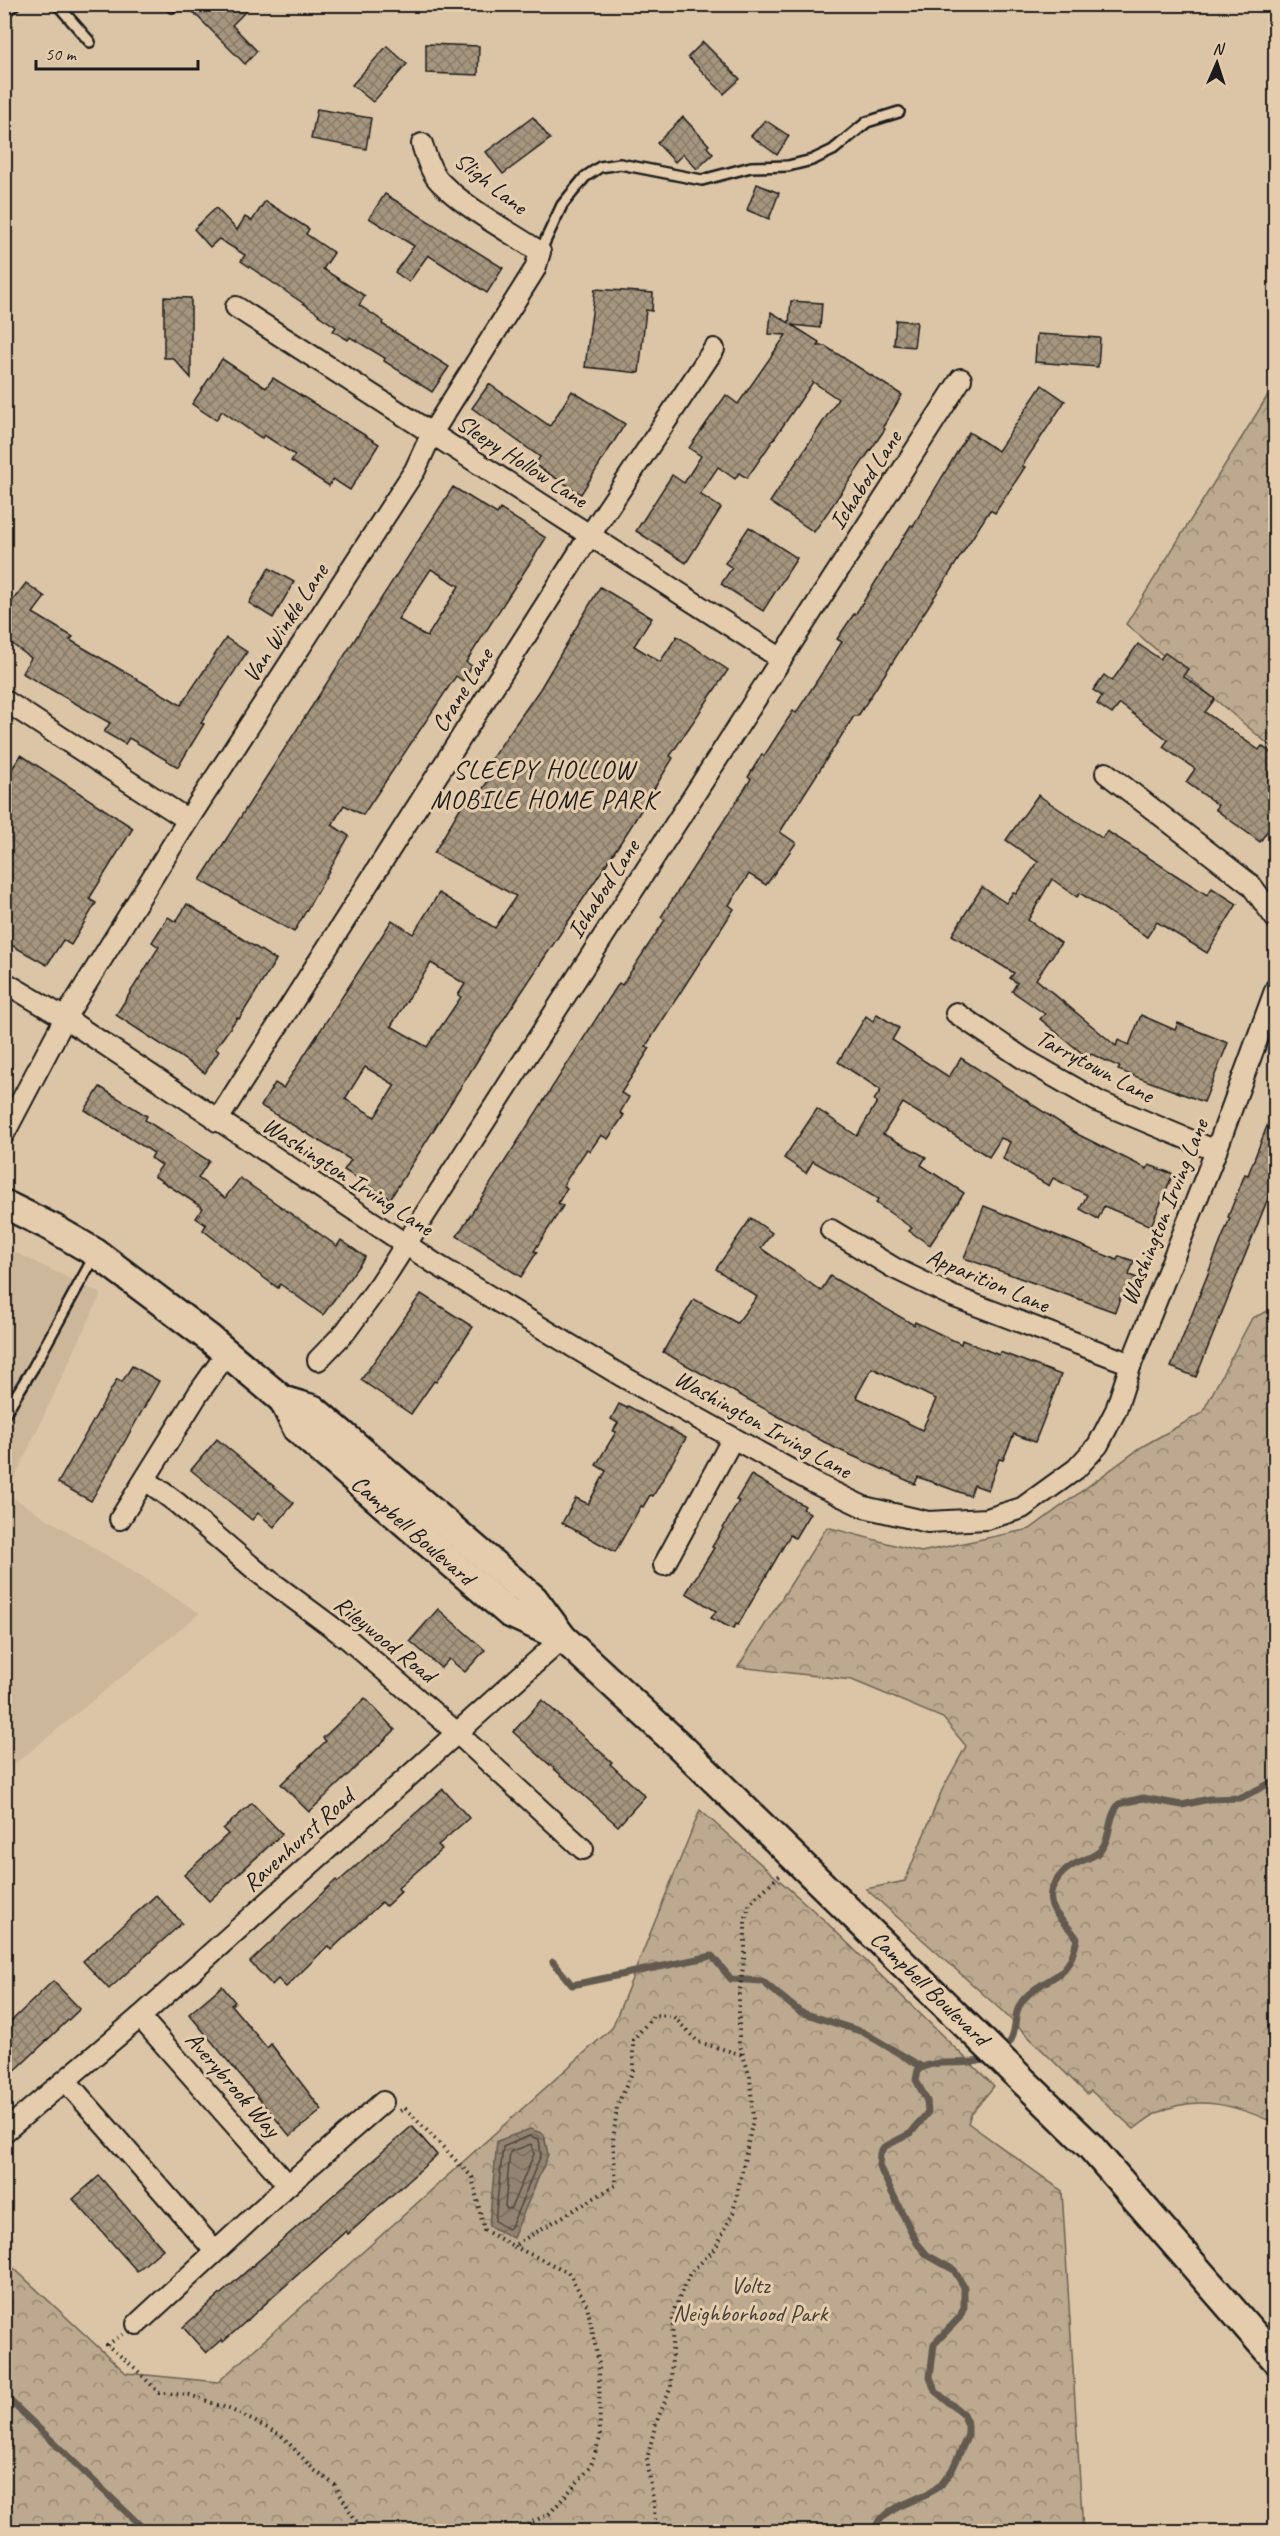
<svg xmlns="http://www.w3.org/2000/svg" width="1280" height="2536" font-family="Caveat,sans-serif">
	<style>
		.built { fill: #ccb79a }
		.forest { fill: url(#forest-crowns); stroke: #6c6256; stroke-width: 1.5 }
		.water { fill: url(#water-waves); stroke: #635a50; stroke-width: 1.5 }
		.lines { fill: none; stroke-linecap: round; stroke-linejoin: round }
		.shore { stroke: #4c463e; stroke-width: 1.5 }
		.stream { stroke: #635a50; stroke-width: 7 }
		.building { fill: url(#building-cross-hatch); stroke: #1c1c1c; stroke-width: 1.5; fill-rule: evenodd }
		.lane-casing { stroke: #1c1c1c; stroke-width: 14 }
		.street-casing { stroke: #1c1c1c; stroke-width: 24 }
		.secondary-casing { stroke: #1c1c1c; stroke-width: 32 }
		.path { stroke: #1c1c1c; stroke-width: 4; stroke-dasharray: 1.5 4.5; stroke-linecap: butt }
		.lane { stroke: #e4ccac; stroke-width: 9 }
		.street { stroke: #e4ccac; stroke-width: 20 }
		.secondary { stroke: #e4ccac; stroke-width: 27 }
		.labels { text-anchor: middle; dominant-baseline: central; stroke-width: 6; stroke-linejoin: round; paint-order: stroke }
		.street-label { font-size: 24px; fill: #1c1c1c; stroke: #e4ccac }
		.park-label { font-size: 24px; fill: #443f39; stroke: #e4ccac }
		.neighbourhood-label { font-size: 26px; letter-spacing: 1.5px; fill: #1c1c1c; stroke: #e4ccac }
	</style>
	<defs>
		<pattern id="forest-crowns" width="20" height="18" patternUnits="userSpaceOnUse" patternTransform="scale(1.5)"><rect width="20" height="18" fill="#bca98f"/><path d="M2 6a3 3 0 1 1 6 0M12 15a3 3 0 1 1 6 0" fill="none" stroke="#988974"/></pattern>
		<pattern id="water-waves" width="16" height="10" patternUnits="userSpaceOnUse" patternTransform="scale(1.5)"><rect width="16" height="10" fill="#938472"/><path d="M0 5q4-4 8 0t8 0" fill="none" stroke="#776b5d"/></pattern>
		<pattern id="building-cross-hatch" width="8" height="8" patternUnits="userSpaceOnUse" patternTransform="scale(1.5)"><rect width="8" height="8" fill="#a6967f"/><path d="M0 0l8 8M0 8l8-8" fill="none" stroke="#867a67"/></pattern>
	</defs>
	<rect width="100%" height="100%" fill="#dcc5a6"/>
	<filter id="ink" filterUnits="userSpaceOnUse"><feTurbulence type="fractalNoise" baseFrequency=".0167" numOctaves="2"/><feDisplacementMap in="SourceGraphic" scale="12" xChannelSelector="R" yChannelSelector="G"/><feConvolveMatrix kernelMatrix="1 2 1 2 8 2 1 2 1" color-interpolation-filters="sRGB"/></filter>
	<g filter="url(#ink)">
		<path class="built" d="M4,1247L101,1294L7,1494L200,1613L5,1772Z"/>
		<g class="forest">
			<path d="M1275,384V750L1126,624Z"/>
			<path d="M1275,1308V2123C1237,2106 1197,2093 1157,2113C1149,2117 1141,2124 1134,2129L1091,2091L1087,2094L1001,2010L866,1889L905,1881L942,1790L966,1746L943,1718L852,1680L738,1667L827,1527L921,1552L1030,1529L1143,1446L1202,1413L1252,1318Z"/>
			<path d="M700,1810L823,1919L994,2086L971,2114L968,2123L1062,2191L1083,2531H5L4,2259L126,2373L218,2382L612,2028Z"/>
		</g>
		<path class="water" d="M530,2129L544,2134L548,2155L513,2238L489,2226L497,2141Z"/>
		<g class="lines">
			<g class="shore">
				<path d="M529,2136L539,2139L541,2155L511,2227L507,2229L495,2221L503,2147Z"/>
				<path d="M531,2144L534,2154L511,2208L507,2209L505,2206L510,2152Z"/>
			</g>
			<g class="stream">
				<path d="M553,1962L572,1985L712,1956L731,1979L762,1981L800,2012L863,2032L922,2067"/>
				<path d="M1001,2050C1021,2040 1010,2015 1023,2000C1047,1972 1067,1986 1077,1939C1071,1928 1060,1921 1054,1910C1043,1891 1060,1872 1075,1864C1083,1860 1094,1857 1100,1851C1112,1837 1107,1818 1119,1804L1143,1798L1182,1805L1209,1799L1241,1798L1276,1780"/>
				<path d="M4,2395L147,2532"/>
				<path d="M873,2532L880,2519L898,2507L927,2494L941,2485L952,2470L968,2435V2425L963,2414L935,2391L930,2377L934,2344L960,2317L964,2307V2287L954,2270L927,2255L917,2243L879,2166L880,2153L884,2147L911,2133L928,2112L927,2101L916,2080L918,2070C938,2056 968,2069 989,2057"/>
			</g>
		</g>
		<g class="building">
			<path d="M185,4H253L232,25L257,51L245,64Z"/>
			<path d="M703,42L740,79L724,94L688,57Z"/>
			<path d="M426,44L479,46L478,75L426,73Z"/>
			<path d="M387,46L407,64L373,102L352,85Z"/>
			<path d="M317,109L371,118L366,149L311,139Z"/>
			<path d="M533,117L550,139L503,174L486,152Z"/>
			<path d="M683,117L709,145L707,147L713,154L697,169L683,154L675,162L657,143Z"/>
			<path d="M765,120L789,136L777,155L751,136Z"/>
			<path d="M757,184L779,193L769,219L747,210Z"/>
			<path d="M385,194L503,268L487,293L428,255L409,282L395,272L414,246L369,218Z"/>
			<path d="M265,201L309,229L306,234L334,253L323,269L365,296L359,305L383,321L382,324L449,367L432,392L384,361L385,358L350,337L348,340L333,331L336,327L318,315L319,314L241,261L245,255L219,239L210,247L194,229L216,208L237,230L245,217L252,221Z"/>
			<path d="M595,289L653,293L652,311L646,310L639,373L585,367Z"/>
			<path d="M164,297L191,298V378L173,358H164Z"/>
			<path d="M791,301L822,303L820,328L792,325L819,342L818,346H825L902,395L883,427L885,429L814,532L770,502L838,399L813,382L747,478L739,473L735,479L718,467L700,494L721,508L686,563L636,531L672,475L684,483L701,456L689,448L726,395L738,404L786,335L769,334L771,312L789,323Z"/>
			<path d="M896,320L917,322L914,347L894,345Z"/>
			<path d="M1037,334L1100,338L1098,367L1035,362Z"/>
			<path d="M222,359L266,388L273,378L379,444L350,490L333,479L329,486L291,461L295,455L264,435L262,438L260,437L222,411L216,420L192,404Z"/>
			<path d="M489,384L550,426L572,391L625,424L581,494L535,465L540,457L472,408Z"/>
			<path d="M1042,385L1065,401L1022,466L1025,467L995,513L990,510L858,716H854L780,832L796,843L766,885L749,874L729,905L734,909L646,1046L650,1048L621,1093L629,1097L620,1113L624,1115L608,1139L601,1135L590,1151L587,1149L563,1185L567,1188L558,1203L563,1206L534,1251L537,1252L521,1277L457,1236L619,983L622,985L665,920L661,917L751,779L748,777L762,754L764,756L793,711L796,713L842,642L837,639L854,614L855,615L911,525L913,526L969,432L998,451Z"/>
			<path d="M453,487L497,514L500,509L546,538L466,662L472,666L463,681L456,676L369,806L363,815L344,805L332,825L349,836L294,932L200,880ZM431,569L459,586L427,637L398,619Z"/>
			<path d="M749,527L797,558L763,611L721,584L732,568L725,563Z"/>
			<path d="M269,568L294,582L273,618L249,603Z"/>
			<path d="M26,583L45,597L33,613L73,637L70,640L181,705L226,638L247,652L201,723L204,724L178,767L129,738L125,744L104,732L110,723L22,673L31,658L4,638V612Z"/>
			<path d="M600,587L652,618L634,646L660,662L677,636L728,670L670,756L673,758L630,828L498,1028L390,1199L344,1170L351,1160L261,1106L275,1083L283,1088L392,920L413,934L439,893L495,928L516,896L434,853L467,796L475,801L495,770L487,765L540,689ZM431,963L465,984L458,995L461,997L427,1047L391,1026ZM365,1067L395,1085L375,1117L345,1099Z"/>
			<path d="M1138,644L1160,659L1165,653L1188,669L1183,676L1215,699L1205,712L1259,750L1262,746L1275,756V819L1260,842L1215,809L1218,805L1186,782L1195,769L1163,747L1168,740L1120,704L1112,714L1097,704L1102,696L1093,690L1104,675L1112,681Z"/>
			<path d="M21,755L133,828L89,899L96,903L71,945L63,940L47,965L4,941V781Z"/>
			<path d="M1038,795L1102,838L1107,831L1207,895L1212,888L1237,904L1207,953L1157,922L1147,937L1080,893L1077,897L1052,879L1028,920L1061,943L1036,979L1116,1046L1118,1040L1129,1045L1141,1015L1175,1030L1178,1023L1228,1043L1204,1102L1118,1070L1120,1067L1091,1054L1088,1058L1040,1019L1045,1014L1012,991L1017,983L1010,978L1014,973L952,935L982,887L1006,903L1013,892L1016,894L1038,862L1006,840Z"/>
			<path d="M187,904L276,960L239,1019L237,1018L215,1049L219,1051L205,1073L116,1015L159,947L152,942L168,917L176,922Z"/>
			<path d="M877,1014L899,1028L892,1040L949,1077L961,1058L1079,1135L1147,1169L1149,1165L1173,1174L1151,1226L1104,1206L1098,1219L1080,1209L1087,1195L1053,1178L1049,1186L1003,1159L1010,1142L1001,1138L989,1157L903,1103L883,1134L926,1157L921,1165L964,1193L930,1245L909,1231L912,1228L876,1203L878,1199L813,1161L806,1173L784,1158L817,1109L857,1136L877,1102L874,1100L881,1090L838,1062L866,1016L873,1021Z"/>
			<path d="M100,1087L147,1116L145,1120L209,1161L198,1178L225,1198L240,1178L337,1246L341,1240L365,1257L323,1315L280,1284L278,1288L256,1272L203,1230L206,1225L196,1218L203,1208L154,1176L162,1165L151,1158L154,1153L85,1110Z"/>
			<path d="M1274,1108L1275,1181L1196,1377L1171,1367L1230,1218L1228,1217L1245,1174L1248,1175Z"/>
			<path d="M984,1206L1117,1260L1119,1256L1134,1261L1129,1275L1140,1279L1133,1301L1121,1296L1115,1312L964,1258Z"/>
			<path d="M751,1218L772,1233L761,1248L821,1291L830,1276L914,1325L915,1322L961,1344L962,1340L999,1355L1000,1352L1061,1375L1035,1442L1014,1434L1003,1460L999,1459L988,1490L974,1485L970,1496L918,1477L915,1484L835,1448L663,1352L694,1299L737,1323L757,1297L716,1269ZM872,1368L936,1399L922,1430L856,1397Z"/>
			<path d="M421,1294L473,1327L436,1382L434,1381L411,1414L361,1380Z"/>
			<path d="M132,1366L159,1381L91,1501L58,1483L117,1379L122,1382Z"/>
			<path d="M619,1404L627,1408L628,1406L686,1438L653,1496L650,1495L643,1507L641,1506L615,1552L562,1523L576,1498L588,1504L606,1471L596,1465L616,1432L613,1431L618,1423L611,1419Z"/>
			<path d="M217,1439L294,1503L274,1527L258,1513L252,1520L191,1470Z"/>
			<path d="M751,1475L805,1506L803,1509L810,1513L795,1538L790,1535L738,1625L736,1624L733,1629L711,1618L716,1611L686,1593L714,1548L712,1547L739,1501L736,1500Z"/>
			<path d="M438,1609L485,1650L465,1672L449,1659L441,1668L410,1641Z"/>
			<path d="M365,1698L395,1730L309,1812L281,1784L326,1741L323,1738Z"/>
			<path d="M542,1700L612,1762L610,1764L645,1796L618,1826L513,1732Z"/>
			<path d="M443,1789L469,1818L438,1845L442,1849L398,1888L401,1892L386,1906L382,1902L331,1950L328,1946L286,1987L278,1979L272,1985L250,1962L336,1880L338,1882Z"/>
			<path d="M252,1803L282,1834L209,1901L184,1875L228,1834L223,1829Z"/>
			<path d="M156,1895L182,1923L109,1989L83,1961Z"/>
			<path d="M53,1981L80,2009L4,2081V2028Z"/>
			<path d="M222,1986L235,2002L231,2005L267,2048L271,2044L322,2110L290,2136L189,2014Z"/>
			<path d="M412,2126L437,2155L348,2234L346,2231L223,2342L221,2340L206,2353L183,2327Z"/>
			<path d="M99,2176L163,2249L137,2271L73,2199Z"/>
		</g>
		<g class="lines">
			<defs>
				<g id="lane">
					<path d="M57,4L90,42"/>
					<path d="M169,4L172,7"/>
					<path d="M4,13L15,4"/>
					<path d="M540,252L562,205L585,177L600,167L620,164L702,180L751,167L788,166L812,160L833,150L867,122L899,112"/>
					<path d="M4,1415L33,1368L95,1255"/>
				</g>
				<g id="street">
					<path d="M236,307L780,658"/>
					<path d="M4,700L188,820"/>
					<path d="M1106,773L1251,885L1276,919"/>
					<path d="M4,982L65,1018L434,1263L620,1375L816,1484L864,1507L928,1522L987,1519L1022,1508L1076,1469L1098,1445L1116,1410L1131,1364L1216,1151L1276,988"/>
					<path d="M956,1013L1024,1059L1099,1102L1216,1151"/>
					<path d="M217,1121L590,535L714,349"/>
					<path d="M4,1134L65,1018L188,820L415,470L432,433L535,269L540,252C507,230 468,210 440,182C431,173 426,157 422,144"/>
					<path d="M831,1230L894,1268L952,1296L1131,1364"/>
					<path d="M318,1360L346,1331L381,1283L961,379"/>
					<path d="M146,1480L177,1503L258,1572L348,1639L456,1732L583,1849"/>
					<path d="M120,1519L198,1394L227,1353"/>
					<path d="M664,1565L733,1438"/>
					<path d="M140,2017L288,2185"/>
					<path d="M66,2081L215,2251"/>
					<path d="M4,2132L140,2017L563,1638"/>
					<path d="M137,2324L288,2185L383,2102"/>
				</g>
				<g id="secondary">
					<path d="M4,1204L53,1228L96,1253L209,1338L283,1400L313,1409L534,1599L563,1638L682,1748L1090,2146L1276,2360"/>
					<path d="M283,1400L297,1429L509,1613L561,1637"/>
				</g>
			</defs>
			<use href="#lane" class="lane-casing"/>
			<use href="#street" class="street-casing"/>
			<use href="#secondary" class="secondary-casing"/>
			<g class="path">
				<path d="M400,2111L405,2108L472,2177L484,2230L513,2246"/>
				<path d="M123,2334L107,2345L135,2368L159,2393L190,2395L232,2410L281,2435L314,2470L335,2485L355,2520L369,2532"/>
				<path d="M511,2532L549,2514L590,2468L600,2438L599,2364L587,2305L568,2272L513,2246L616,2185L613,2142L617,2106L633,2071V2040L654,2015L673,2016L698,2042L743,2055"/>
				<path d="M655,2532L654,2506L647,2459L656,2423L671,2387L673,2312L690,2273L715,2249L733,2213L753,2120L750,2077L739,2042V1995L745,1952V1921L750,1903L780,1875"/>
			</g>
			<use href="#lane" class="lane"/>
			<use href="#street" class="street"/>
			<use href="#secondary" class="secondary"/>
		</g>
	</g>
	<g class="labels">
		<g class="street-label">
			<text transform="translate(491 183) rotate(38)">Sligh Lane</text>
			<text transform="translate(522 461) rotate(33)">Sleepy Hollow Lane</text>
			<text transform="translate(865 480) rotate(-57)">Ichabod Lane</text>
			<text transform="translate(285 623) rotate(-57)">Van Winkle Lane</text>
			<text transform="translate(462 690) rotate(-58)">Crane Lane</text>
			<text transform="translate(603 889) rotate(-57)">Ichabod Lane</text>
			<text transform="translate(1095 1066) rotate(28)">Tarrytown Lane</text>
			<text transform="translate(348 1176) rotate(33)">Washington Irving Lane</text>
			<text transform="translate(1164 1212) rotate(-68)">Washington Irving Lane</text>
			<text transform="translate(988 1280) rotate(23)">Apparition Lane</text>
			<text transform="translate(763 1424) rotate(29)">Washington Irving Lane</text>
			<text transform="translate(413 1530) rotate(41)">Campbell Boulevard</text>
			<text transform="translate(385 1639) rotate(39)">Rileywood Road</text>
			<text transform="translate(298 1840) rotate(-42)">Ravenhurst Road</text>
			<text transform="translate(930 1988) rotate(44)">Campbell Boulevard</text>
			<text transform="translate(233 2084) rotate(49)">Averybrook Way</text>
		</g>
		<g class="park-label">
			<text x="750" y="2285">Voltz<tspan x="750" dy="28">Neighborhood Park</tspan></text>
		</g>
		<g class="neighbourhood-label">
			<text x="544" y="769">SLEEPY HOLLOW<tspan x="544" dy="30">MOBILE HOME PARK</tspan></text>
		</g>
	</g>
	<rect width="1280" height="2536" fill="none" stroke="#e4ccac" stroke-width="24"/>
	<rect x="12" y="12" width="1256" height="2512" fill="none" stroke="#1c1c1c" stroke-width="2" filter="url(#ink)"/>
	<g transform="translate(1217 63) rotate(3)" stroke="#e4ccac" stroke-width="4.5" paint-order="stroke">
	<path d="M0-4.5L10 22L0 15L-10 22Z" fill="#1c1c1c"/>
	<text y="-9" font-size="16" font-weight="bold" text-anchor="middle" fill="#1c1c1c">N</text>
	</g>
	<path d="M36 60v9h162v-9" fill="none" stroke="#1c1c1c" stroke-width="3"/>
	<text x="45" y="60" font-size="18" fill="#1c1c1c" stroke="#e4ccac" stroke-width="4.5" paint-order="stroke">50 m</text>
</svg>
